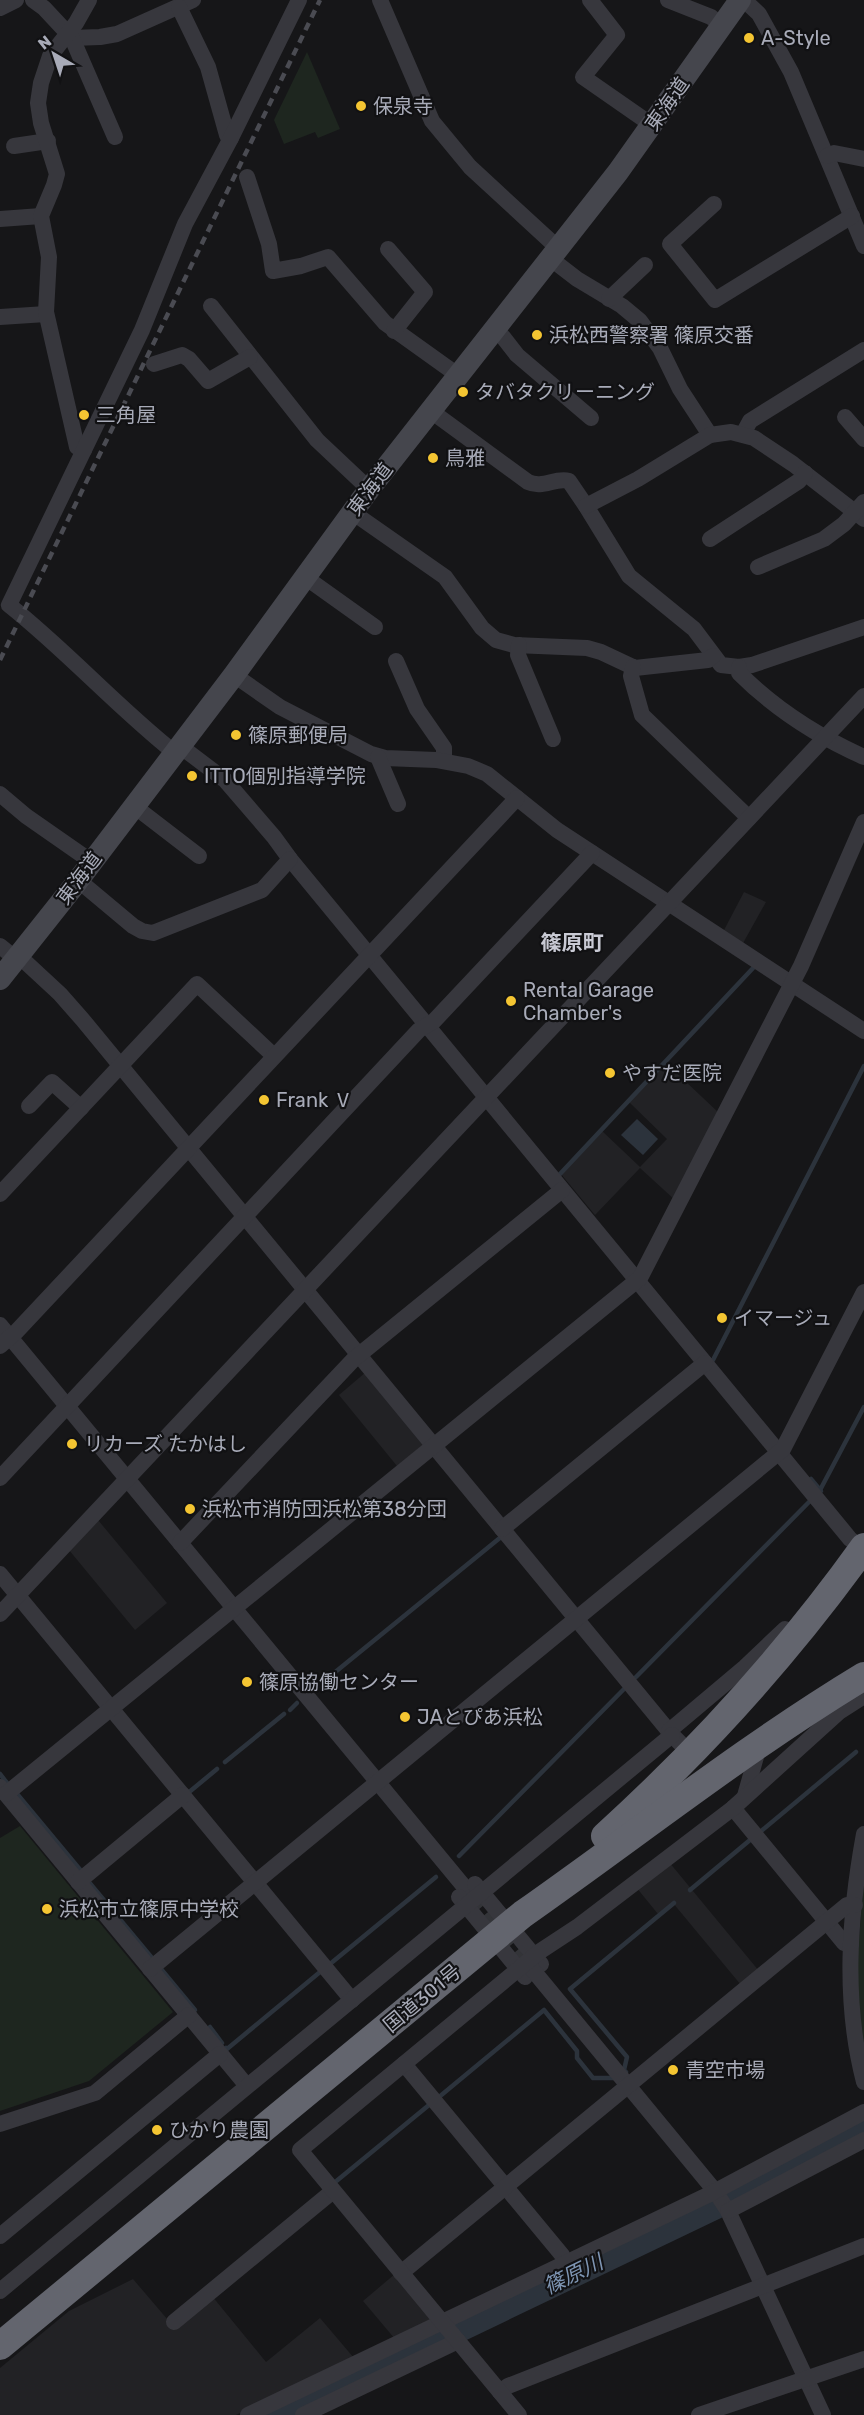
<svg xmlns="http://www.w3.org/2000/svg" width="864" height="2415" font-family="Rubik,'Noto Sans JP',sans-serif">
	<style>
		.built { fill: #222225 }
		.green { fill: #1e261f }
		.water { fill: #2c333c }
		.lines { fill: none; stroke-linecap: round; stroke-linejoin: round }
		.stream { stroke: #2c333c; stroke-width: 4.5 }
		.river { stroke: #2c333c; stroke-width: 26 }
		.street-tunnel { stroke: #333438; stroke-width: 16; stroke-dasharray: 16 8; stroke-linecap: butt }
		.street { stroke: #37373d; stroke-width: 16 }
		.secondary { stroke: #45464d; stroke-width: 22 }
		.highway { stroke: #63656e; stroke-width: 28 }
		.rail { stroke: #4a4b52; stroke-width: 4.5; stroke-dasharray: 8 6; stroke-linecap: butt }
		.poi-dot { fill: #f4c532; stroke: #111113; stroke-width: 2 }
		.labels { text-anchor: middle; dominant-baseline: central; stroke-width: 4.5; stroke-linejoin: round; paint-order: stroke }
		.poi-label { font-size: 20px; fill: #a8abb8; stroke: #111113; text-anchor: start }
		.street-label { font-size: 20px; fill: #a8abb8; stroke: #111113 }
		.neighbourhood-label { font-size: 21px; font-weight: bold; fill: #c9cad4; stroke: #111113 }
		.water-label { font-size: 21px; font-style: italic; fill: #7e95b3; stroke: #111113 }
	</style>
	<rect width="100%" height="100%" fill="#161618"/>
	<g class="built">
		<path d="M744,892L766,902L742,945L723,932Z"/>
		<path d="M666,1063L720,1114L675,1200L640,1168L595,1215L561,1174L602,1131L640,1167L667,1139L629,1102Z"/>
		<path d="M366,1372L425,1443L397,1466L339,1395Z"/>
		<path d="M98,1520L167,1603L135,1630L69,1550Z"/>
		<path d="M669,1862L759,1971L741,1985L673,1903L658,1914L636,1887Z"/>
		<path d="M395,2274L432,2318L431,2321L395,2339L363,2301Z"/>
		<path d="M133,2279L174,2327L212,2296L266,2362L320,2318L354,2358L236,2415H0V2368L69,2311Z"/>
	</g>
	<g class="green">
		<path d="M307,52L340,129L318,138L315,132L284,144L274,120Z"/>
		<path d="M20,1826L173,2012L89,2081L0,2111V1838Z"/>
		<path d="M864,1876V2055L856,1978Z"/>
	</g>
	<path class="water" d="M637,1119L658,1139L643,1155L621,1135Z"/>
	<g class="lines">
		<g class="stream">
			<path d="M560,1174L754,967"/>
			<path d="M713,1360L864,1066"/>
			<path d="M811,1479L821,1491"/>
			<path d="M819,1492L864,1407"/>
			<path d="M636,1677L810,1501"/>
			<path d="M312,1691L501,1537"/>
			<path d="M290,1710L297,1703"/>
			<path d="M225,1762L284,1714"/>
			<path d="M0,1774L7,1783"/>
			<path d="M188,1793L217,1769"/>
			<path d="M18,1795L82,1872"/>
			<path d="M760,1832L856,1752"/>
			<path d="M459,1856L625,1688"/>
			<path d="M88,1881L152,1958"/>
			<path d="M690,1890L750,1840"/>
			<path d="M330,1964L436,1877"/>
			<path d="M161,1969L195,2010"/>
			<path d="M210,2027L222,2043"/>
			<path d="M226,2048L227,2049L320,1972"/>
			<path d="M626,2072L624,2070L627,2057L570,1989L674,1903"/>
			<path d="M439,2097L544,2010L577,2051V2058L593,2078H614"/>
			<path d="M334,2183L429,2105"/>
			<path d="M726,2193L730,2198"/>
		</g>
		<path class="river" d="M280,2415L716,2206L864,2128"/>
		<path class="street-tunnel" d="M471,1895L532,1969"/>
		<g class="street">
			<path d="M33,0L44,8L72,38L100,37L117,34L193,0"/>
			<path d="M380,0L432,121L470,167L559,249"/>
			<path d="M590,0L617,35L583,77L652,125"/>
			<path d="M668,0L711,17L722,26"/>
			<path d="M744,0L759,14L791,72L864,246"/>
			<path d="M179,7L208,67L227,135L231,138"/>
			<path d="M0,8L16,0"/>
			<path d="M72,38L115,137"/>
			<path d="M14,146L48,141"/>
			<path d="M827,156L834,153L864,159"/>
			<path d="M247,177L269,244L273,271L301,266L328,257L385,323L459,376"/>
			<path d="M714,204L670,244L715,300L852,216"/>
			<path d="M0,219L41,216"/>
			<path d="M388,249L425,292L394,331"/>
			<path d="M551,259L577,279L622,306L640,321L660,348L680,389L710,435"/>
			<path d="M609,299L645,265"/>
			<path d="M211,306L317,440L369,489"/>
			<path d="M0,317L46,314"/>
			<path d="M495,331L503,337L517,355L591,418"/>
			<path d="M154,364L182,355L189,359L208,381L250,357"/>
			<path d="M431,411L528,482C543,489 555,477 569,481L586,506L629,576L694,629L721,665L739,667L752,665L864,627"/>
			<path d="M845,417L864,439"/>
			<path d="M743,434L750,421L864,350"/>
			<path d="M84,450L77,447L46,312L49,257L41,216L54,185L57,174L41,123L38,103L41,83L50,56L76,23L89,0"/>
			<path d="M586,506L638,479L710,435L731,432L754,438L793,464L864,519"/>
			<path d="M352,512L445,577L482,628L496,640L514,645L587,648L601,652L635,668L708,660L713,656"/>
			<path d="M710,539L799,481L805,473"/>
			<path d="M758,567L824,539L844,524L864,502"/>
			<path d="M305,577L375,627"/>
			<path d="M519,645L518,655L553,739"/>
			<path d="M396,661L417,709L444,748V761"/>
			<path d="M633,667L631,676L642,715L749,818"/>
			<path d="M739,667V673C776,710 817,736 864,757"/>
			<path d="M234,675L280,707L371,754L385,758L436,760L468,766L487,774L557,830L864,1031"/>
			<path d="M180,746L225,780L274,837L290,859L850,1539L863,1549"/>
			<path d="M175,753C117,707 67,651 9,605L142,330L185,224L231,138L299,0"/>
			<path d="M378,757L398,804"/>
			<path d="M0,794L26,816L92,862"/>
			<path d="M134,806L199,856"/>
			<path d="M78,880L133,926L142,931L153,933L262,890L290,859"/>
			<path d="M0,946L16,959"/>
			<path d="M19,956L60,994L82,1019L672,1735L691,1754"/>
			<path d="M29,1106L52,1082L81,1108"/>
			<path d="M0,1194L197,984L274,1056"/>
			<path d="M0,1325L471,1895"/>
			<path d="M0,1346L16,1332L517,798"/>
			<path d="M0,1478L419,1030L434,1021L592,853"/>
			<path d="M502,1529L705,1363"/>
			<path d="M180,1543L354,1359L562,1190"/>
			<path d="M0,1574L352,2000"/>
			<path d="M0,1614L864,696"/>
			<path d="M669,1731L745,1667L785,1629"/>
			<path d="M0,1787L247,2086"/>
			<path d="M6,1794L640,1278L801,966L864,822"/>
			<path d="M745,1796L759,1746"/>
			<path d="M733,1808L844,1943L851,1944"/>
			<path d="M864,1834C849,1916 843,2001 864,2082"/>
			<path d="M78,1882L183,1795"/>
			<path d="M475,1884L541,1964"/>
			<path d="M459,1897L525,1977"/>
			<path d="M150,1969L783,1449L864,1292"/>
			<path d="M532,1969L715,2191L728,2211L823,2415"/>
			<path d="M404,2064L562,2255L565,2263"/>
			<path d="M0,2124L95,2093L189,2015"/>
			<path d="M728,2211L864,2140"/>
			<path d="M0,2236L220,2054"/>
			<path d="M401,2273L847,1905H855"/>
			<path d="M0,2291L672,1735"/>
			<path d="M174,2322L333,2191"/>
			<path d="M500,2392L508,2386L864,2246"/>
			<path d="M248,2415L710,2194L864,2112"/>
			<path d="M303,2415L458,2341"/>
			<path d="M519,2415L300,2150L539,1952L577,1927L733,1808L839,1712L864,1696"/>
			<path d="M699,2415L864,2359"/>
		</g>
		<path class="secondary" d="M0,979L73,887L234,675L370,488L618,172L740,0"/>
		<g class="highway">
			<path d="M605,1836C701,1749 788,1653 864,1547"/>
			<path d="M0,2346L523,1914C637,1834 745,1748 864,1676"/>
		</g>
		<path class="rail" d="M0,660L320,0"/>
	</g>
	<g class="poi-dot">
		<circle cx="749" cy="38" r="6"/>
		<circle cx="361" cy="106" r="6"/>
		<circle cx="537" cy="335" r="6"/>
		<circle cx="463" cy="392" r="6"/>
		<circle cx="84" cy="415" r="6"/>
		<circle cx="433" cy="458" r="6"/>
		<circle cx="236" cy="735" r="6"/>
		<circle cx="192" cy="776" r="6"/>
		<circle cx="511" cy="1001" r="6"/>
		<circle cx="610" cy="1073" r="6"/>
		<circle cx="264" cy="1100" r="6"/>
		<circle cx="722" cy="1318" r="6"/>
		<circle cx="72" cy="1444" r="6"/>
		<circle cx="190" cy="1509" r="6"/>
		<circle cx="247" cy="1682" r="6"/>
		<circle cx="405" cy="1717" r="6"/>
		<circle cx="47" cy="1909" r="6"/>
		<circle cx="673" cy="2070" r="6"/>
		<circle cx="157" cy="2130" r="6"/>
	</g>
	<g class="labels">
		<g class="poi-label">
			<text x="761" y="38">A-Style</text>
			<text x="373" y="106">保泉寺</text>
			<text x="549" y="335">浜松西警察署 篠原交番</text>
			<text x="475" y="392">タバタクリーニング</text>
			<text x="96" y="415">三角屋</text>
			<text x="445" y="458">鳥雅</text>
			<text x="248" y="735">篠原郵便局</text>
			<text x="204" y="776">ITTO個別指導学院</text>
			<text x="523" y="990">Rental Garage<tspan x="523" dy="23">Chamber's</tspan></text>
			<text x="622" y="1073">やすだ医院</text>
			<text x="276" y="1100">Frank Ⅴ</text>
			<text x="734" y="1318">イマージュ</text>
			<text x="84" y="1444">リカーズ たかはし</text>
			<text x="202" y="1509">浜松市消防団浜松第38分団</text>
			<text x="259" y="1682">篠原協働センター</text>
			<text x="417" y="1717">JAとぴあ浜松</text>
			<text x="59" y="1909">浜松市立篠原中学校</text>
			<text x="685" y="2070">青空市場</text>
			<text x="169" y="2130">ひかり農園</text>
		</g>
		<g class="street-label">
			<text transform="translate(667 104) rotate(-55)">東海道</text>
			<text transform="translate(370 489) rotate(-53)">東海道</text>
			<text transform="translate(79 878) rotate(-53)">東海道</text>
			<text transform="translate(422 1998) rotate(-40)">国道301号</text>
		</g>
		<g class="neighbourhood-label">
			<text x="572" y="942">篠原町</text>
		</g>
		<g class="water-label">
			<text transform="translate(573 2274) rotate(-26)">篠原川</text>
		</g>
	</g>
	<g transform="translate(54 54) rotate(321)" stroke="#111113" stroke-width="4.5" paint-order="stroke">
	<path d="M0-4.5L10 22L0 15L-10 22Z" fill="#a8abb8"/>
	<text y="-9" font-size="16" font-weight="bold" text-anchor="middle" fill="#a8abb8">N</text>
	</g>
</svg>
